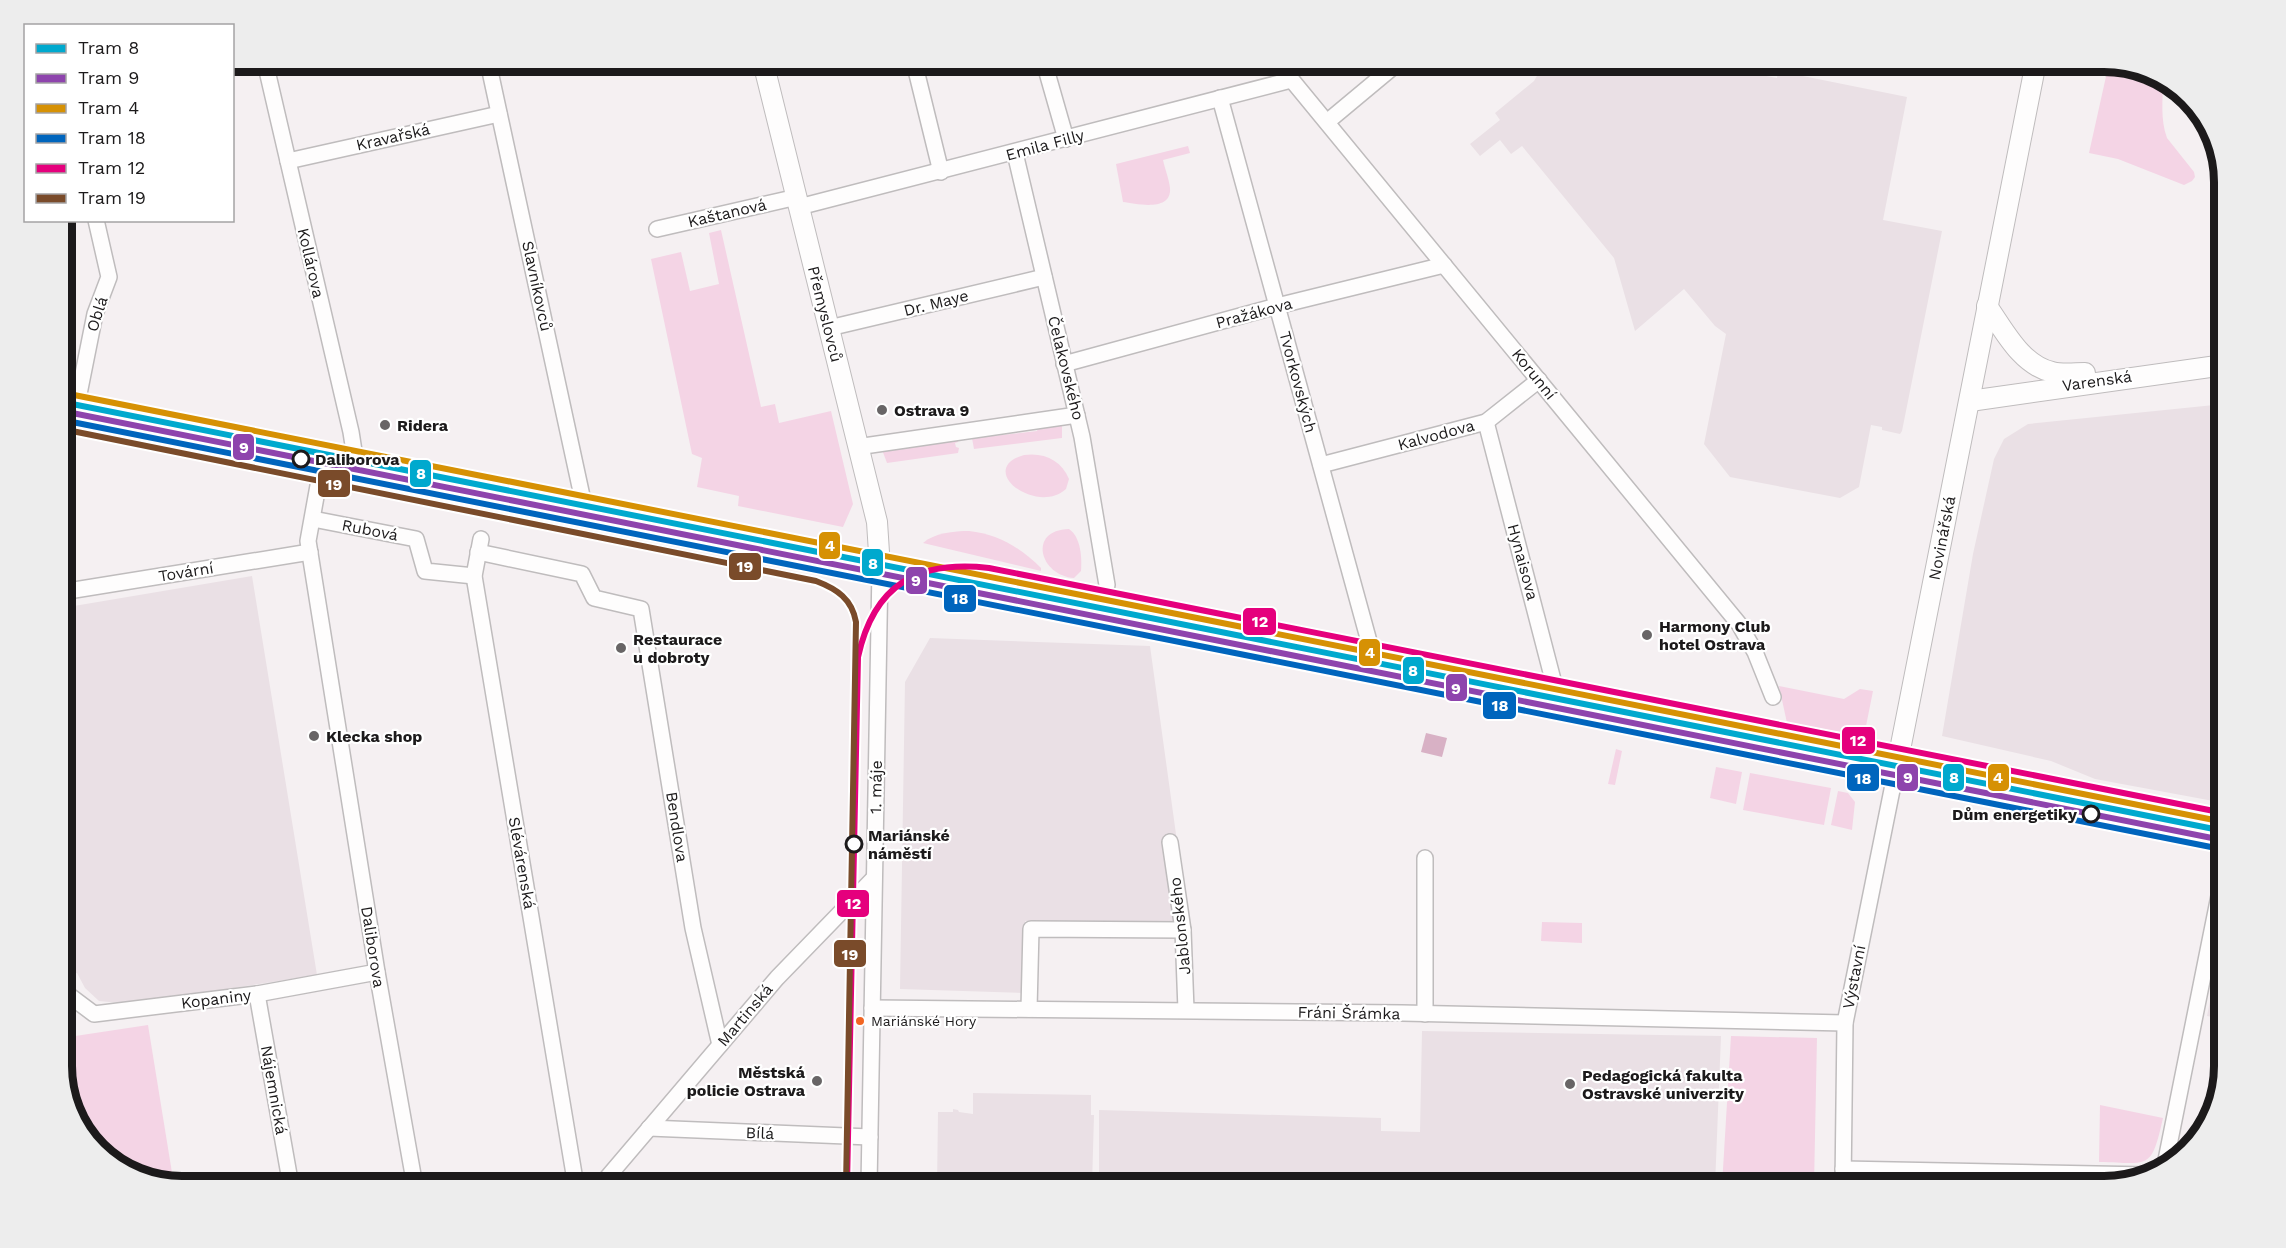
<svg xmlns="http://www.w3.org/2000/svg" width="2286" height="1248" font-family="'Work Sans',sans-serif">
	<style>
		.built { fill: #eae0e5 }
		.green { fill: #f4d4e5 }
		.water { fill: #d8b1c5 }
		.lines { fill: none; stroke-linecap: round; stroke-linejoin: round }
		.minor-casing { stroke: #bfbcbd; stroke-width: 18 }
		.tertiary-casing { stroke: #bfbcbd; stroke-width: 22 }
		.secondary-casing { stroke: #bfbcbd; stroke-width: 24 }
		.minor { stroke: #fefdfd; stroke-width: 15 }
		.tertiary { stroke: #fefdfd; stroke-width: 20 }
		.secondary { stroke: #faf7f9; stroke-width: 21 }
		.tram-1-casing { stroke: #fff; stroke-width: 10 }
		.tram-2-casing { stroke: #fff; stroke-width: 10 }
		.tram-3-casing { stroke: #fff; stroke-width: 10 }
		.tram-4-casing { stroke: #fff; stroke-width: 10 }
		.tram-5-casing { stroke: #fff; stroke-width: 10 }
		.tram-6-casing { stroke: #fff; stroke-width: 10 }
		.tram-1 { stroke: #00a9ce; stroke-width: 6 }
		.tram-2 { stroke: #8e44ad; stroke-width: 6 }
		.tram-3 { stroke: #d69104; stroke-width: 6 }
		.tram-4 { stroke: #0065bd; stroke-width: 6 }
		.tram-5 { stroke: #e5007d; stroke-width: 6 }
		.tram-6 { stroke: #7a4b2a; stroke-width: 6 }
		.poi-dot { fill: #686566; stroke: #fff; stroke-width: 2 }
		.stop-dot { fill: #fff; stroke: #1c1a1b; stroke-width: 3 }
		.bus-dot { fill: #f26522; stroke: #fff; stroke-width: 2 }
		.labels { text-anchor: middle; dominant-baseline: central; stroke-width: 4.5; stroke-linejoin: round; paint-order: stroke }
		.bus-label { font-size: 14px; fill: #1c1a1b; stroke: #fff; text-anchor: start }
		.street-label { font-size: 16px; fill: #1c1a1b; stroke: #fff }
		.poi-label { font-size: 16px; font-weight: bold; fill: #1c1a1b; stroke: #fff; text-anchor: start }
		.stop-label { font-size: 16px; font-weight: bold; fill: #1c1a1b; stroke: #fff; text-anchor: start }
		.rim { fill: none; stroke: #1c1a1b; stroke-width: 8 }
		.line-badge { stroke: #fff; stroke-width: 2 }
		.badge-label { font-size: 16px; text-anchor: middle; font-weight: bold; fill: #fff }
	</style>
	<rect width="100%" height="100%" fill="#f5f0f2"/>
	<g class="built">
		<path d="M1545,62H1710L1714,66L1777,78L1778,71L1907,97L1883,220L1942,231L1902,431L1900,434L1882,430V427L1871,425L1859,487L1840,498L1730,477L1704,444L1726,334L1715,326L1684,289L1635,331L1614,258L1522,146L1511,154L1500,140L1480,156L1470,144L1500,120L1495,113L1534,81Z"/>
		<path d="M2224,404V803L2095,779L2051,761L1942,736L1973,554L1994,459L2004,439L2028,424Z"/>
		<path d="M252,576L317,975L130,1004L99,1001L85,988L77,973L62,975V608Z"/>
		<path d="M930,638L1150,646L1188,921H1025L1023,993L900,989L905,682Z"/>
		<path d="M2224,933V1019L2207,1016Z"/>
		<path d="M1422,1031L1721,1036L1715,1186H1099V1110L1381,1118V1131L1420,1132Z"/>
		<path d="M973,1093L1091,1095V1115H1094L1092,1186H937L938,1112H953V1109L958,1110L959,1112L973,1114Z"/>
	</g>
	<g class="green">
		<path d="M2109,63L2157,74L2163,79C2163,99 2160,119 2167,138L2194,172L2195,177L2192,181L2184,185L2118,159L2089,153Z"/>
		<path d="M1188,146L1190,153L1163,160C1165,169 1169,179 1170,188C1172,212 1137,204 1123,202L1116,164Z"/>
		<path d="M721,230L761,407L775,404L779,423L831,411L853,504L843,527L738,506L739,496L697,487L702,458L692,454L651,259L681,252L690,291L719,284L709,233Z"/>
		<path d="M1062,423V438L974,449L972,438L989,433L993,436L1037,431L1039,426Z"/>
		<path d="M958,439V442L955,443L956,447L959,448L958,453L887,463L881,447Z"/>
		<path d="M1024,455C1044,452 1061,460 1069,479L1066,489C1036,516 975,469 1024,455Z"/>
		<path d="M1069,529C1081,537 1082,558 1081,571L1074,578C1040,576 1027,530 1069,529Z"/>
		<path d="M969,531C998,534 1021,548 1041,568V571L923,543C934,533 954,531 969,531Z"/>
		<path d="M1779,686L1844,699L1860,689L1873,691L1864,736L1787,723Z"/>
		<path d="M1616,749L1622,751L1615,785L1608,784Z"/>
		<path d="M1716,767L1742,772L1736,804L1710,798Z"/>
		<path d="M1750,773L1831,788L1824,825L1743,810Z"/>
		<path d="M1838,791L1848,793L1855,802L1852,830L1831,825Z"/>
		<path d="M1542,922L1582,923V943L1541,941Z"/>
		<path d="M148,1025L174,1185L129,1174L82,1132L62,1074V1038Z"/>
		<path d="M1731,1036L1817,1038L1814,1186H1722Z"/>
		<path d="M2100,1105L2163,1118C2151,1171 2150,1163 2099,1162Z"/>
	</g>
	<path class="water" d="M1426,733L1447,738L1442,757L1421,752Z"/>
	<g class="lines">
		<defs>
			<g id="minor">
				<path d="M265,62L351,432L356,464"/>
				<path d="M488,62L585,510"/>
				<path d="M914,62L941,172"/>
				<path d="M1044,62L1066,139"/>
				<path d="M1277,62L1739,624L1755,652L1773,697"/>
				<path d="M1220,98L1376,667"/>
				<path d="M1327,122L1399,62"/>
				<path d="M1015,153L1082,437L1107,585"/>
				<path d="M288,161L499,114"/>
				<path d="M799,207L1291,80"/>
				<path d="M657,229L797,197"/>
				<path d="M829,328L1044,277"/>
				<path d="M1064,364L1277,306L1444,265"/>
				<path d="M76,409L95,314L109,277L96,220"/>
				<path d="M1486,422L1559,703"/>
				<path d="M857,447L1077,415"/>
				<path d="M323,458L308,541L377,972L415,1186"/>
				<path d="M1321,465L1486,422L1539,380"/>
				<path d="M313,519L416,539L425,571L474,576"/>
				<path d="M481,539L474,576L576,1186"/>
				<path d="M478,552L582,574L594,598L641,609L693,928L720,1045"/>
				<path d="M62,592L310,552"/>
				<path d="M1170,842L1183,930L1186,1010"/>
				<path d="M62,990L94,1014L257,994L377,972"/>
				<path d="M257,994L291,1186"/>
				<path d="M872,1008L1402,1013L1845,1023"/>
				<path d="M1029,1009L1031,929L1183,930"/>
				<path d="M1425,1014V858"/>
				<path d="M649,1128L870,1137"/>
				<path d="M1843,1169L2147,1175"/>
				<path d="M2164,1170L2224,871"/>
				<path d="M600,1186L777,978L874,878"/>
				<path d="M869,1186L880,568"/>
				<path d="M1843,1186L1845,1023L1896,770"/>
			</g>
			<g id="tertiary">
				<path d="M763,62L877,522L880,568"/>
				<path d="M1987,306C2004,330 2021,365 2052,372C2062,375 2075,373 2085,373"/>
				<path d="M1970,401L2224,365"/>
				<path d="M1896,770L2036,62"/>
			</g>
			<path id="secondary" d="M62,406L2224,835"/>
		</defs>
		<use href="#minor" class="minor-casing"/>
		<use href="#tertiary" class="tertiary-casing"/>
		<use href="#secondary" class="secondary-casing"/>
		<use href="#minor" class="minor"/>
		<use href="#tertiary" class="tertiary"/>
		<use href="#secondary" class="secondary"/>
		<defs>
			<path id="tram-1" d="M62,402L2224,831"/>
			<path id="tram-2" d="M62,411L2222,840"/>
			<path id="tram-3" d="M64,393L2224,822"/>
			<path id="tram-4" d="M62,420L2221,849"/>
			<path id="tram-5" d="M847,1186L858,657C874,584 918,560 989,568L2224,813"/>
			<path id="tram-6" d="M62,429L816,581C837,589 852,599 856,622L846,1186"/>
		</defs>
		<use href="#tram-1" class="tram-1-casing"/>
		<use href="#tram-2" class="tram-2-casing"/>
		<use href="#tram-3" class="tram-3-casing"/>
		<use href="#tram-4" class="tram-4-casing"/>
		<use href="#tram-5" class="tram-5-casing"/>
		<use href="#tram-6" class="tram-6-casing"/>
		<use href="#tram-1" class="tram-1"/>
		<use href="#tram-2" class="tram-2"/>
		<use href="#tram-3" class="tram-3"/>
		<use href="#tram-4" class="tram-4"/>
		<use href="#tram-5" class="tram-5"/>
		<use href="#tram-6" class="tram-6"/>
	</g>
	<g class="poi-dot">
		<circle cx="882" cy="410" r="6"/>
		<circle cx="385" cy="425" r="6"/>
		<circle cx="1647" cy="635" r="6"/>
		<circle cx="621" cy="648" r="6"/>
		<circle cx="314" cy="736" r="6"/>
		<circle cx="817" cy="1081" r="6"/>
		<circle cx="1570" cy="1084" r="6"/>
	</g>
	<g class="stop-dot">
		<circle cx="301" cy="459" r="8"/>
		<circle cx="2091" cy="814" r="8"/>
		<circle cx="854" cy="844" r="8"/>
	</g>
	<circle class="bus-dot" cx="860" cy="1021" r="5"/>
	<g class="labels">
		<g class="bus-label">
			<text x="871" y="1021">Mariánské Hory</text>
		</g>
		<g class="street-label">
			<text transform="translate(393 137) rotate(-13)">Kravařská</text>
			<text transform="translate(1045 145) rotate(-15)">Emila Filly</text>
			<text transform="translate(727 213) rotate(-13)">Kaštanová</text>
			<text transform="translate(311 263) rotate(77)">Kollárova</text>
			<text transform="translate(537 286) rotate(78)">Slavníkovců</text>
			<text transform="translate(936 303) rotate(-14)">Dr. Maye</text>
			<text transform="translate(1254 313) rotate(-15)">Pražákova</text>
			<text transform="translate(97 314) rotate(-72)">Oblá</text>
			<text transform="translate(825 314) rotate(76)">Přemyslovců</text>
			<text transform="translate(1066 368) rotate(76)">Čelakovského</text>
			<text transform="translate(1534 374) rotate(51)">Korunní</text>
			<text transform="translate(2097 381) rotate(-8)">Varenská</text>
			<text transform="translate(1298 382) rotate(75)">Tvorkovských</text>
			<text transform="translate(1436 435) rotate(-15)">Kalvodova</text>
			<text transform="translate(370 530) rotate(11)">Rubová</text>
			<text transform="translate(1942 538) rotate(-79)">Novinářská</text>
			<text transform="translate(1523 562) rotate(75)">Hynaisova</text>
			<text transform="translate(186 572) rotate(-9)">Tovární</text>
			<text transform="translate(876 787) rotate(-89)">1. máje</text>
			<text transform="translate(677 827) rotate(81)">Bendlova</text>
			<text transform="translate(522 863) rotate(80)">Slévárenská</text>
			<text transform="translate(1180 926) rotate(-96)">Jablonského</text>
			<text transform="translate(373 947) rotate(81)">Daliborova</text>
			<text transform="translate(1854 977) rotate(-79)">Výstavní</text>
			<text transform="translate(216 999) rotate(-7)">Kopaniny</text>
			<text transform="translate(1349 1013) rotate(1)">Fráni Šrámka</text>
			<text transform="translate(745 1015) rotate(-50)">Martinská</text>
			<text transform="translate(274 1090) rotate(80)">Nájemnická</text>
			<text transform="translate(760 1133) rotate(2)">Bílá</text>
		</g>
		<g class="poi-label">
			<text x="894" y="410">Ostrava 9</text>
			<text x="397" y="425">Ridera</text>
			<text x="1659" y="626">Harmony Club<tspan x="1659" dy="18">hotel Ostrava</tspan></text>
			<text x="633" y="639">Restaurace<tspan x="633" dy="18">u dobroty</tspan></text>
			<text x="326" y="736">Klecka shop</text>
			<text x="805" y="1072" text-anchor="end">Městská<tspan x="805" dy="18">policie Ostrava</tspan></text>
			<text x="1582" y="1075">Pedagogická fakulta<tspan x="1582" dy="18">Ostravské univerzity</tspan></text>
		</g>
		<g class="stop-label">
			<text x="315" y="459">Daliborova</text>
			<text x="2077" y="814" text-anchor="end">Dům energetiky</text>
			<text x="868" y="835">Mariánské<tspan x="868" dy="18">náměstí</tspan></text>
		</g>
	</g>
	<path d="M0 0H2286V1248H0ZM182 72H2104A110 110 0 0 1 2214 182V1066A110 110 0 0 1 2104 1176H182A110 110 0 0 1 72 1066V182A110 110 0 0 1 182 72Z" fill="#ededed" fill-rule="evenodd"/>
	<path class="rim" d="M182 72H2104A110 110 0 0 1 2214 182V1066A110 110 0 0 1 2104 1176H182A110 110 0 0 1 72 1066V182A110 110 0 0 1 182 72Z"/>
	<g class="line-badge">
		<rect x="232" y="433" width="23" height="28" rx="6" fill="#8e44ad"/>
		<rect x="409" y="459" width="23" height="29" rx="6" fill="#00a9ce"/>
		<rect x="317" y="469" width="34" height="29" rx="6" fill="#7a4b2a"/>
		<rect x="818" y="531" width="23" height="29" rx="6" fill="#d69104"/>
		<rect x="861" y="548" width="23" height="29" rx="6" fill="#00a9ce"/>
		<rect x="728" y="552" width="34" height="29" rx="6" fill="#7a4b2a"/>
		<rect x="905" y="566" width="23" height="29" rx="6" fill="#8e44ad"/>
		<rect x="943" y="584" width="34" height="29" rx="6" fill="#0065bd"/>
		<rect x="1242" y="607" width="35" height="29" rx="6" fill="#e5007d"/>
		<rect x="1358" y="638" width="23" height="29" rx="6" fill="#d69104"/>
		<rect x="1402" y="656" width="23" height="29" rx="6" fill="#00a9ce"/>
		<rect x="1445" y="673" width="23" height="29" rx="6" fill="#8e44ad"/>
		<rect x="1482" y="691" width="35" height="29" rx="6" fill="#0065bd"/>
		<rect x="1841" y="726" width="35" height="29" rx="6" fill="#e5007d"/>
		<rect x="1987" y="763" width="23" height="29" rx="6" fill="#d69104"/>
		<rect x="1942" y="763" width="23" height="29" rx="6" fill="#00a9ce"/>
		<rect x="1896" y="763" width="23" height="29" rx="6" fill="#8e44ad"/>
		<rect x="1846" y="763" width="34" height="29" rx="6" fill="#0065bd"/>
		<rect x="836" y="889" width="34" height="29" rx="6" fill="#e5007d"/>
		<rect x="833" y="939" width="34" height="29" rx="6" fill="#7a4b2a"/>
	</g>
	<g class="badge-label">
		<text x="244" y="453">9</text>
		<text x="421" y="479">8</text>
		<text x="334" y="490">19</text>
		<text x="830" y="551">4</text>
		<text x="873" y="569">8</text>
		<text x="745" y="572">19</text>
		<text x="916" y="586">9</text>
		<text x="960" y="604">18</text>
		<text x="1260" y="627">12</text>
		<text x="1370" y="658">4</text>
		<text x="1413" y="676">8</text>
		<text x="1456" y="694">9</text>
		<text x="1500" y="711">18</text>
		<text x="1858" y="746">12</text>
		<text x="1998" y="783">4</text>
		<text x="1954" y="783">8</text>
		<text x="1908" y="783">9</text>
		<text x="1863" y="784">18</text>
		<text x="853" y="909">12</text>
		<text x="850" y="960">19</text>
	</g>
	<rect x="24" y="24" width="210" height="198" fill="#ffffff" stroke="#a4a3a4" stroke-width="1.5"/>
	<rect x="36" y="44" width="30" height="9" fill="#00a9ce" stroke="#a4a3a4" stroke-width="1.5"/>
	<text x="78" y="54" font-size="18" fill="#1c1a1b">Tram 8</text>
	<rect x="36" y="74" width="30" height="9" fill="#8e44ad" stroke="#a4a3a4" stroke-width="1.5"/>
	<text x="78" y="84" font-size="18" fill="#1c1a1b">Tram 9</text>
	<rect x="36" y="104" width="30" height="9" fill="#d69104" stroke="#a4a3a4" stroke-width="1.5"/>
	<text x="78" y="114" font-size="18" fill="#1c1a1b">Tram 4</text>
	<rect x="36" y="134" width="30" height="9" fill="#0065bd" stroke="#a4a3a4" stroke-width="1.5"/>
	<text x="78" y="144" font-size="18" fill="#1c1a1b">Tram 18</text>
	<rect x="36" y="164" width="30" height="9" fill="#e5007d" stroke="#a4a3a4" stroke-width="1.5"/>
	<text x="78" y="174" font-size="18" fill="#1c1a1b">Tram 12</text>
	<rect x="36" y="194" width="30" height="9" fill="#7a4b2a" stroke="#a4a3a4" stroke-width="1.5"/>
	<text x="78" y="204" font-size="18" fill="#1c1a1b">Tram 19</text>
</svg>
